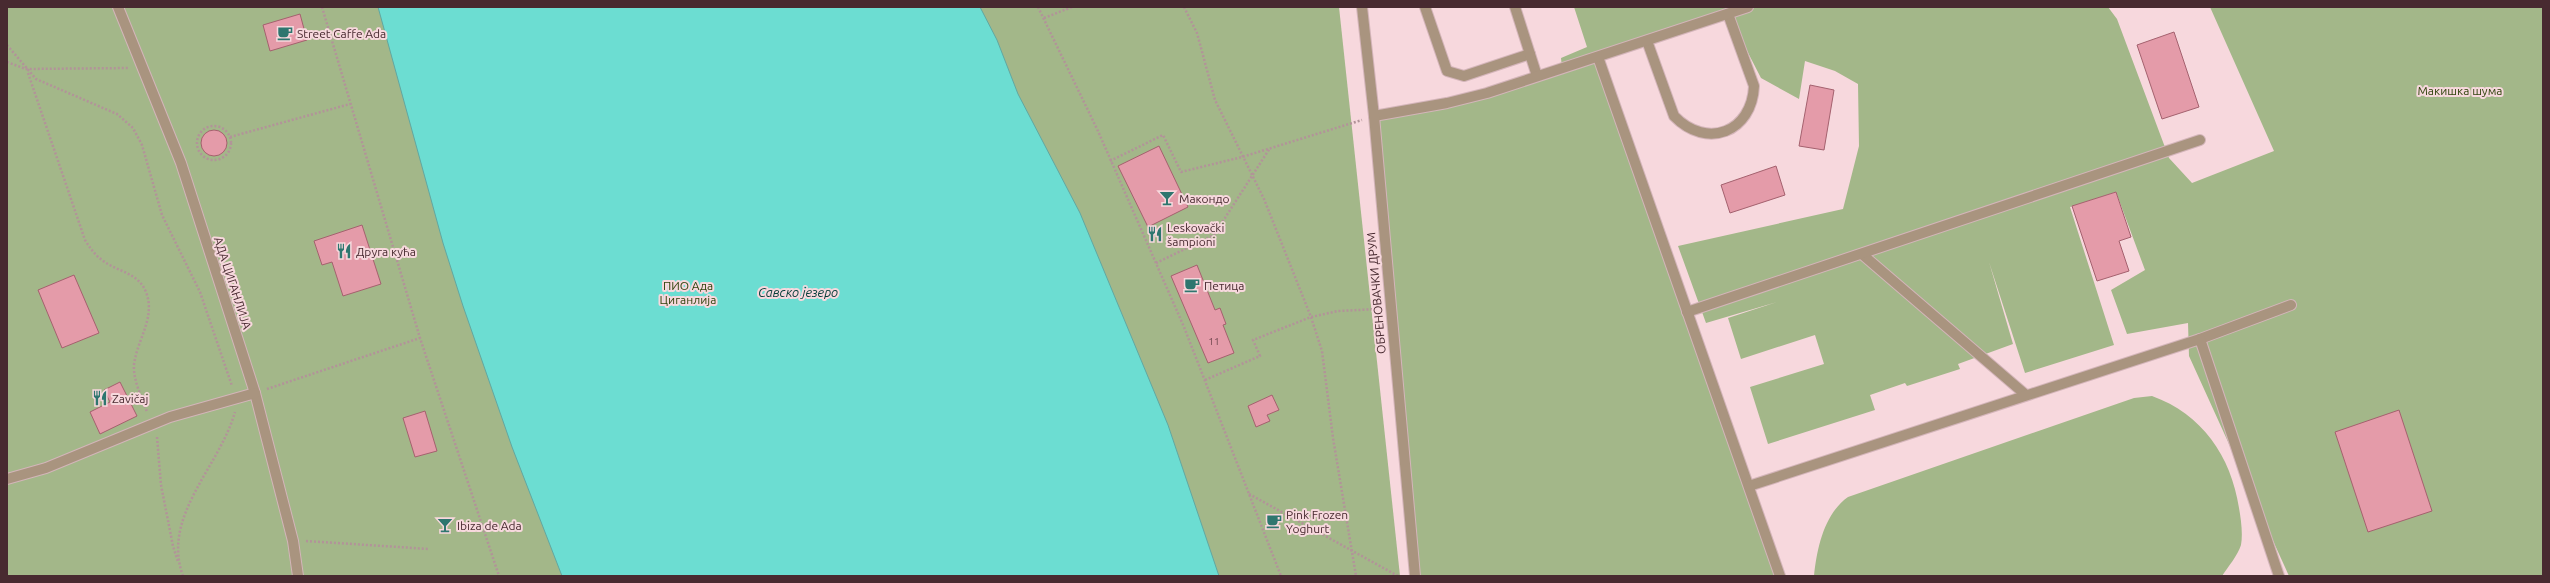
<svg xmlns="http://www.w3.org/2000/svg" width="2550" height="583" font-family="Ubuntu,sans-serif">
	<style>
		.green { fill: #a3b789 }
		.water { fill: #6cddd2; stroke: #61a7a1 }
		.building { fill: #e49ba9; stroke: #a4616e }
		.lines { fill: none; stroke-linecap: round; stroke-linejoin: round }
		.service-casing { stroke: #d4b5ba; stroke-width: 12 }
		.minor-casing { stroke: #d4b5ba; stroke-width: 12 }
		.tertiary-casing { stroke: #d4b5ba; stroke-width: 12 }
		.path { stroke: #b29399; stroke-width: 2.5; stroke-dasharray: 2 2; stroke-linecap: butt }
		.service { stroke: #a9947f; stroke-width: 10 }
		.minor { stroke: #a9947f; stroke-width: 10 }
		.tertiary { stroke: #a9947f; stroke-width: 10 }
		.labels { text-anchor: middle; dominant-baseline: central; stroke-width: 4; stroke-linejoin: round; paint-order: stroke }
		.number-label { font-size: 10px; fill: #6f464e }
		.poi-label { font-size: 12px; fill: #482a30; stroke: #f7d8dd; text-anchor: start }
		.park-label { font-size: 12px; fill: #2f420b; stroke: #f7d8dd }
		.street-label { font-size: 12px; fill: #482a30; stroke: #f7d8dd }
		.water-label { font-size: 13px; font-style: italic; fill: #053c38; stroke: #f7d8dd }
	</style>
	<rect width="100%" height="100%" fill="#f7d8dd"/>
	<g class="green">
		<path d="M7,7H1339L1400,576H7Z"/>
		<path d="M1574,7H2108L2117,19L2169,158L2192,183L2274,151L2210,7H2543V576H2289L2189,356L2188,323L2127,334L2111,290L2145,270L2116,192L2070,207L2114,345L2025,373L1989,262L2013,344L1958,364L1960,369L1907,386L1905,383L1870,395L1875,410L1768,444L1750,387L1824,364L1815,335L1741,359L1728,318L1777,302L1706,323L1678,246L1843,209L1859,146L1858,84L1835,71L1805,61L1799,99L1761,78L1728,14L1598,57L1780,576H1415L1374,116L1447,103L1562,68L1561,58L1587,47Z"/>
		<path d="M2152,396C2202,414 2231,456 2239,508C2241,519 2243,534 2241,545C2238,555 2228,567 2222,576H1814C1817,548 1824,514 1848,497L2134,398Z"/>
	</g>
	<path class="water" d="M378,7H980L997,40L1018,94L1080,213L1168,425L1219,576H562L512,447L463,306L443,243Z"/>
	<g class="building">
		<path d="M300,14L307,40L270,51L263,25Z"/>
		<path d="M2174,32L2199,107L2162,119L2137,45Z"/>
		<path d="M1810,85L1834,90L1824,150L1799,146Z"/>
		<circle cx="214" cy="143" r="13"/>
		<path d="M1159,146L1188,207L1148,227L1118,166Z"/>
		<path d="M1776,166L1785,195L1730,213L1721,185Z"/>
		<path d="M2116,192L2131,237L2119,241L2129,271L2097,281L2072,206Z"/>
		<path d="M362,225L381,284L343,296L332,262L322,265L314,241Z"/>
		<path d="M1197,265L1215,310L1220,308L1226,324L1223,325L1234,353L1208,363L1171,276Z"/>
		<path d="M74,275L99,333L62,348L38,290Z"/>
		<path d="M120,382L137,416L100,434L90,412L110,402L104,390Z"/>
		<path d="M1272,395L1279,410L1267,415L1270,421L1256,427L1248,406Z"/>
		<path d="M2399,410L2432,511L2368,532L2335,432Z"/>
		<path d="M425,411L437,451L415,457L403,418Z"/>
	</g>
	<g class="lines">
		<defs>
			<g id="service">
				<path d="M1425,7L1447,71L1464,76L1530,54"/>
				<path d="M1515,7L1537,76"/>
				<path d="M1647,41L1674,116C1707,150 1752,132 1754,86L1728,14"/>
				<path d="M1598,57L1780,576"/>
				<path d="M1374,116L1447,103L1487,93L1748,7"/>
				<path d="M1863,255L2026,395"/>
				<path d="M1687,312L2200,140"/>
				<path d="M2200,339L2291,305"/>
				<path d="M1749,486L2200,339L2279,576"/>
			</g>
			<g id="minor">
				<path d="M118,7L181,163L255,393L293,541L298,576"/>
				<path d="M7,479L46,468L170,417L255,393"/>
			</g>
			<path id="tertiary" d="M1362,7L1374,116L1415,576"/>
		</defs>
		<use href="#service" class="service-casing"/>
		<use href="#minor" class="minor-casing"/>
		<use href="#tertiary" class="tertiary-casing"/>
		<g class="path">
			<path d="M322,7L420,338L499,576"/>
			<path d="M1038,7L1098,131L1184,327L1281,576"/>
			<path d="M1184,7L1197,33L1215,100L1264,199L1311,317L1322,351L1333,438L1356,576"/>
			<path d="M1044,18L1072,7"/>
			<path d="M7,45L36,79L117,114L133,128L142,145L162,215L200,292L232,386"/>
			<path d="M7,62L26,69L129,68"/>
			<path d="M28,73L85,240C90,248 95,255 102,260C117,272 138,272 146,292C156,318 137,339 134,365C133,380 142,398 147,412"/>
			<circle cx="214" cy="143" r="17"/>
			<path d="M230,137L350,104"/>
			<path d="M1110,161L1163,135L1181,172L1242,157L1362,120"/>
			<path d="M1156,263L1214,235L1270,148"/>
			<path d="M1205,380L1260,356L1253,340L1311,317L1338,311L1378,309"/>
			<path d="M267,389L420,338"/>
			<path d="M157,437L161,485L173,546L178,562"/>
			<path d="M1249,494L1398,576"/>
			<path d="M306,541L429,549"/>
			<path d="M183,576C161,516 219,468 235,412"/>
		</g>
		<use href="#service" class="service"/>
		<use href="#minor" class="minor"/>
		<use href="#tertiary" class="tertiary"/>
	</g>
	<defs>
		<symbol id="cafe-bare" viewBox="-9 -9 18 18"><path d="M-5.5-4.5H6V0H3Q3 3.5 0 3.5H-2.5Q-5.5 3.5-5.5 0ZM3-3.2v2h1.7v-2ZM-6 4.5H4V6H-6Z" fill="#2e766f" stroke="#f7d8dd" stroke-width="2.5" paint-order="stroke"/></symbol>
		<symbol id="bar-bare" viewBox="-9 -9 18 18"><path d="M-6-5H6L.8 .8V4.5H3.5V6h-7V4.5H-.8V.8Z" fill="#2e766f" stroke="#f7d8dd" stroke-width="2.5" paint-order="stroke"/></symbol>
		<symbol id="restaurant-bare" viewBox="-9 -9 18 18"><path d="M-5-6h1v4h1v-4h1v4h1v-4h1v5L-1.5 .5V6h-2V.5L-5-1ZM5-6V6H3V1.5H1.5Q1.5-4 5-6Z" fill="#2e766f" stroke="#f7d8dd" stroke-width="2.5" paint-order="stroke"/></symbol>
	</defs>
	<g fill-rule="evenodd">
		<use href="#cafe-bare" x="274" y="22" width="22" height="22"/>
		<use href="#bar-bare" x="1156" y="187" width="22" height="22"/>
		<use href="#restaurant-bare" x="1144" y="223" width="22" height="22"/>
		<use href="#restaurant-bare" x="333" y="240" width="22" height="22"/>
		<use href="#cafe-bare" x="1181" y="274" width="22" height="22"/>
		<use href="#restaurant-bare" x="89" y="387" width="22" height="22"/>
		<use href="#cafe-bare" x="1263" y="510" width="22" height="22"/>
		<use href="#bar-bare" x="434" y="514" width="22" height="22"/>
	</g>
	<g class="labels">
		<g class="number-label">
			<text x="1214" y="341">11</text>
		</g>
		<g class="poi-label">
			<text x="297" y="33">Street Caffe Ada</text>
			<text x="1179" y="198">Макондо</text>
			<text x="1167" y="227">Leskovački<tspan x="1167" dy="14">šampioni</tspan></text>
			<text x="356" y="251">Друга кућа</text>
			<text x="1204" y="285">Петица</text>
			<text x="112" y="398">Zavičaj</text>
			<text x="1286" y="514">Pink Frozen<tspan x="1286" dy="14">Yoghurt</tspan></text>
			<text x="457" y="525">Ibiza de Ada</text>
		</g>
		<g class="park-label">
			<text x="2460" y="90">Макишка шума</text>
			<text x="688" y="285">ПИО Ада<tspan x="688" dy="14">Циганлија</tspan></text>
		</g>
		<g class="street-label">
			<text transform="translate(233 283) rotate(72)">АДА ЦИГАНЛИЈА</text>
			<text transform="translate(1376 293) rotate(-95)">ОБРЕНОВАЧКИ ДРУМ</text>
		</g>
		<g class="water-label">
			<text x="798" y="292">Савско језеро</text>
		</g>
	</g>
	<rect width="2550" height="583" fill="none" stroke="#482a30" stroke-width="16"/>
</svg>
